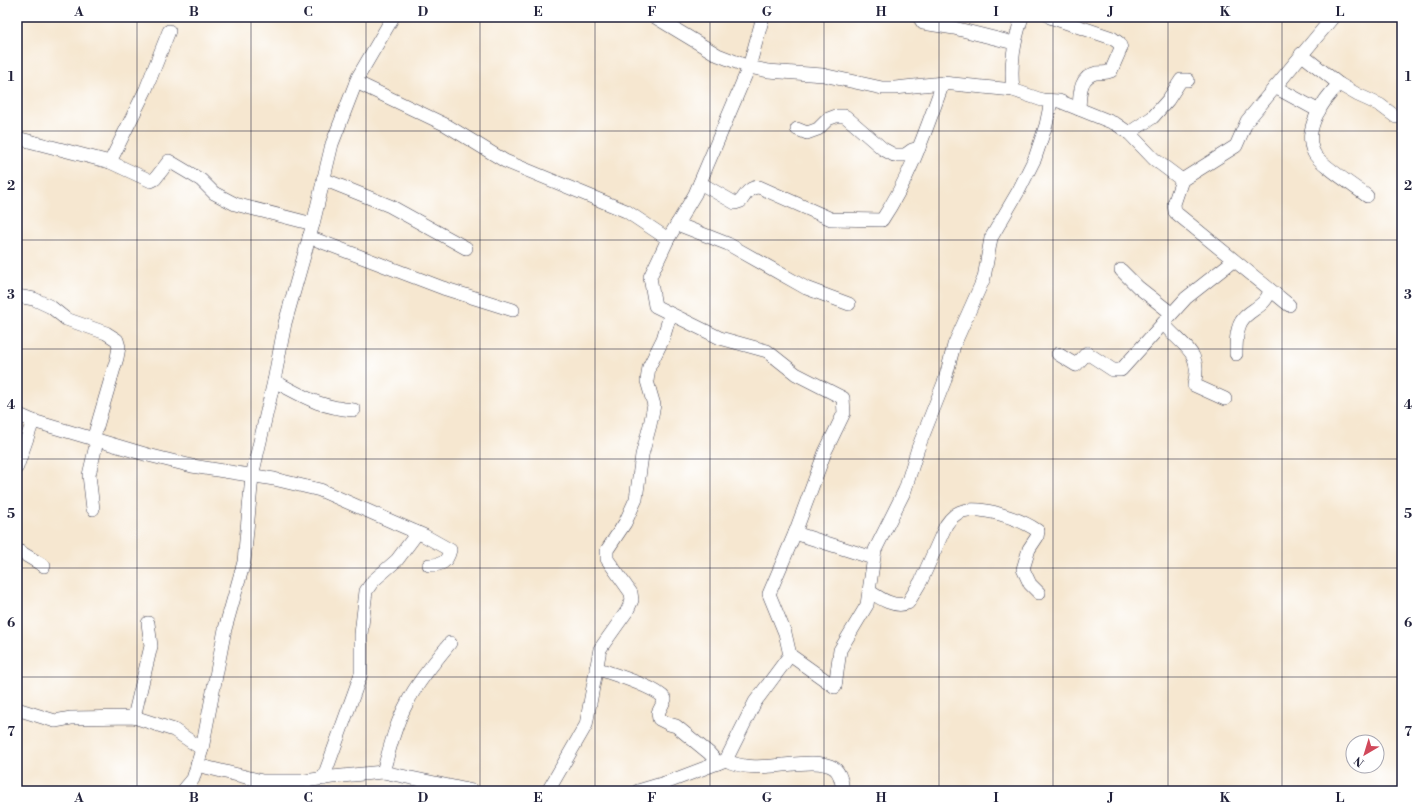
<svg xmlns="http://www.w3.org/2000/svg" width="1419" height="808" font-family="'Libre Bodoni',serif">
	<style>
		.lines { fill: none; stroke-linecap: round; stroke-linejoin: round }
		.street-casing { stroke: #424051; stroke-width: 14 }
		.street { stroke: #fff; stroke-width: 13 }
		.grid { fill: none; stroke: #22223b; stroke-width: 1; stroke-opacity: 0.55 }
		.neatline { fill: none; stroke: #22223b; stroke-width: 1.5 }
		.grid-label { font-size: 13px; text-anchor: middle; font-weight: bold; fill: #22223b }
	</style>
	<rect width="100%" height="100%" fill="#fff"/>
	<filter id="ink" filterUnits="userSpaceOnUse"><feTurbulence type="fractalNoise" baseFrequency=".025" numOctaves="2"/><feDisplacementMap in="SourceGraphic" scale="8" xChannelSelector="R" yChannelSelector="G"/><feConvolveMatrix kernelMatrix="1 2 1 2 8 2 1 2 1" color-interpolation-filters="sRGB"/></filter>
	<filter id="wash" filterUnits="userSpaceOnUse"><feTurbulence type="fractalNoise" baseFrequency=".012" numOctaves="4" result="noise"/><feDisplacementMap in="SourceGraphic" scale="16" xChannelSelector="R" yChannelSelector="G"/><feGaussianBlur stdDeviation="0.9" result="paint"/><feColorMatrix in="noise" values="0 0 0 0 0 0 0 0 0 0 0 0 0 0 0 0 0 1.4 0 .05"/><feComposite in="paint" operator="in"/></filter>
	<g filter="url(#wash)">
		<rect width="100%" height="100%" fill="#f6e7d0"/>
	</g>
	<g filter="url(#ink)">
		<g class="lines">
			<defs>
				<g id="street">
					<path d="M655,17L718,55L749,67L768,71L823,75L882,88H895L943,83L1013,90L1042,100L1059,101L1116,124L1129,133L1154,159L1182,180L1174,204L1175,212L1289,305"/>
					<path d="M919,17L923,23L954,28L1014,43"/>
					<path d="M1050,17L1112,38L1119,43L1121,48L1111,71C1105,74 1102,72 1096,73C1079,77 1080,94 1079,109"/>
					<path d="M1301,54L1339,84L1358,95L1380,105L1396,117"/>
					<path d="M356,82L446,125L505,161L626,211L668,239L695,194L749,67L763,17"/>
					<path d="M1339,84C1324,99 1302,130 1314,153C1318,163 1357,188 1367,196"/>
					<path d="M1275,87L1319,111"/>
					<path d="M1013,90C1010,64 1014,42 1022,17"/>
					<path d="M797,129L807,133L818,129L828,119L836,116H845L883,149L894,155H905L912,150L919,148"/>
					<path d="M1129,133L1153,117L1168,100L1181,80H1188"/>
					<path d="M17,138L110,162L151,181L155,179L169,161L201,180L214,193L235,204L313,224"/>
					<path d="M110,162L146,89L169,31"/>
					<path d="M323,179L390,206L466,248"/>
					<path d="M1182,180L1236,146L1247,121L1333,17"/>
					<path d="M700,183L735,203L741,201C746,194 749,187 759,187L831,219L882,220C910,178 926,130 943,83"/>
					<path d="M677,224L728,244L806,288L849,304"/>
					<path d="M309,237L443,288L513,310"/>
					<path d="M1121,270L1138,287L1171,313"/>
					<path d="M17,296L34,299L51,307L66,319L106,333L117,340L119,347L117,358L93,440"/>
					<path d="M1163,323C1182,347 1203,350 1194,385L1225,399"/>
					<path d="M1058,354L1076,365L1087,353L1113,370H1121L1186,298L1233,261"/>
					<path d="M1236,354C1236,344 1236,331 1241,322C1248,309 1264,309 1270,291"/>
					<path d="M274,381C305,397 318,407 354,410"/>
					<path d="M17,414L33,421L148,455L192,466L274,479L320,490L425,536L450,550C447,563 441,565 429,565"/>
					<path d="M17,467L33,421"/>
					<path d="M93,509L89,475L97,441"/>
					<path d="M795,533L873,558"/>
					<path d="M17,550L44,566"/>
					<path d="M1039,593L1030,584L1023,569L1029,549L1037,537L1038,531C1021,519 983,506 963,511C955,513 950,519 946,525L921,581L908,603C894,608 881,599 869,591L875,550L905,490L918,448L945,380L954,345L984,278L991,238L1019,190L1035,158L1046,125L1051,101"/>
					<path d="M790,655L835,687L840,650L867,605L869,591"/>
					<path d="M596,668C612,674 655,686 665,699L658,713L659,719L669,724L676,726L709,753L718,763"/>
					<path d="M17,709L55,721L71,718L134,717L174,730L202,749"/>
					<path d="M134,717L151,646L148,623"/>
					<path d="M726,760C758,778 810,753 834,768C841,773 842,784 843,791"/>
					<path d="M197,765L262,781H305L332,777L383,772L473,791"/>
					<path d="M383,772C390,748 395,725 407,703C418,681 435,662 450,643"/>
					<path d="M323,779L361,674V634L366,591L373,581L397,560L415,536L416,532"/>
					<path d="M183,791L193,779L202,749L225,629L244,562L252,476L274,381L285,323L313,224L332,144L358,77L393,17"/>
					<path d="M548,791L586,725L600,649L627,611L632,600L631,593L607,559V550L625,523L636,499L642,455L650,425L654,405L647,381L649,367L663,339L670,315"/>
					<path d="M638,791L668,782L726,760L755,702L790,655L785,633L769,594L795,533L825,452L844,413L843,398L796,374L767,351L720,338L655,306L650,277L668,239"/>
				</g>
			</defs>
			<use href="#street" class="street-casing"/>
			<use href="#street" class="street"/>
		</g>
	</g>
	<path class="grid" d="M137,17V791M251,17V791M366,17V791M480,17V791M595,17V791M710,17V791M824,17V791M939,17V791M1053,17V791M1168,17V791M1282,17V791M17,131H1402M17,240H1402M17,349H1402M17,459H1402M17,568H1402M17,677H1402"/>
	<rect width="1419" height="808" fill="none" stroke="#fff" stroke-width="44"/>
	<g transform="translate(1365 754) rotate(218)"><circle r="19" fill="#ffffff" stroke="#a7a7b1"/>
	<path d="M0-3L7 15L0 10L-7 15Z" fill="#d1495b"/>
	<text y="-6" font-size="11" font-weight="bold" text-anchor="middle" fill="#22223b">N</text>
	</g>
	<rect x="22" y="22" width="1375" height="764" class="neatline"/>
	<g class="grid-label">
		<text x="79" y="16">A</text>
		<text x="194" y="16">B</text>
		<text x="308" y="16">C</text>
		<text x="423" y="16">D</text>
		<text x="538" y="16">E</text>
		<text x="652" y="16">F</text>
		<text x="767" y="16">G</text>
		<text x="881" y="16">H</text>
		<text x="996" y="16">I</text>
		<text x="1111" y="16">J</text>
		<text x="1225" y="16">K</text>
		<text x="1340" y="16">L</text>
		<text x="11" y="81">1</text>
		<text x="1408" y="81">1</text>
		<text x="11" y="190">2</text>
		<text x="1408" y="190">2</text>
		<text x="11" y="299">3</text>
		<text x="1408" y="299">3</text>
		<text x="11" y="409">4</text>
		<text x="1408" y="409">4</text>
		<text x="11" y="518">5</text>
		<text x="1408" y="518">5</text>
		<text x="11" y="627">6</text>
		<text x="1408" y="627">6</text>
		<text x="11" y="736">7</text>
		<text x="1408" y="736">7</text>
		<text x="79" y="802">A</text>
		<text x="194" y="802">B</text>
		<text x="308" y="802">C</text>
		<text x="423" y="802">D</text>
		<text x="538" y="802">E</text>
		<text x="652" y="802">F</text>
		<text x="767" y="802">G</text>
		<text x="881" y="802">H</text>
		<text x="996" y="802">I</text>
		<text x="1111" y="802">J</text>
		<text x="1225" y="802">K</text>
		<text x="1340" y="802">L</text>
	</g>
</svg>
